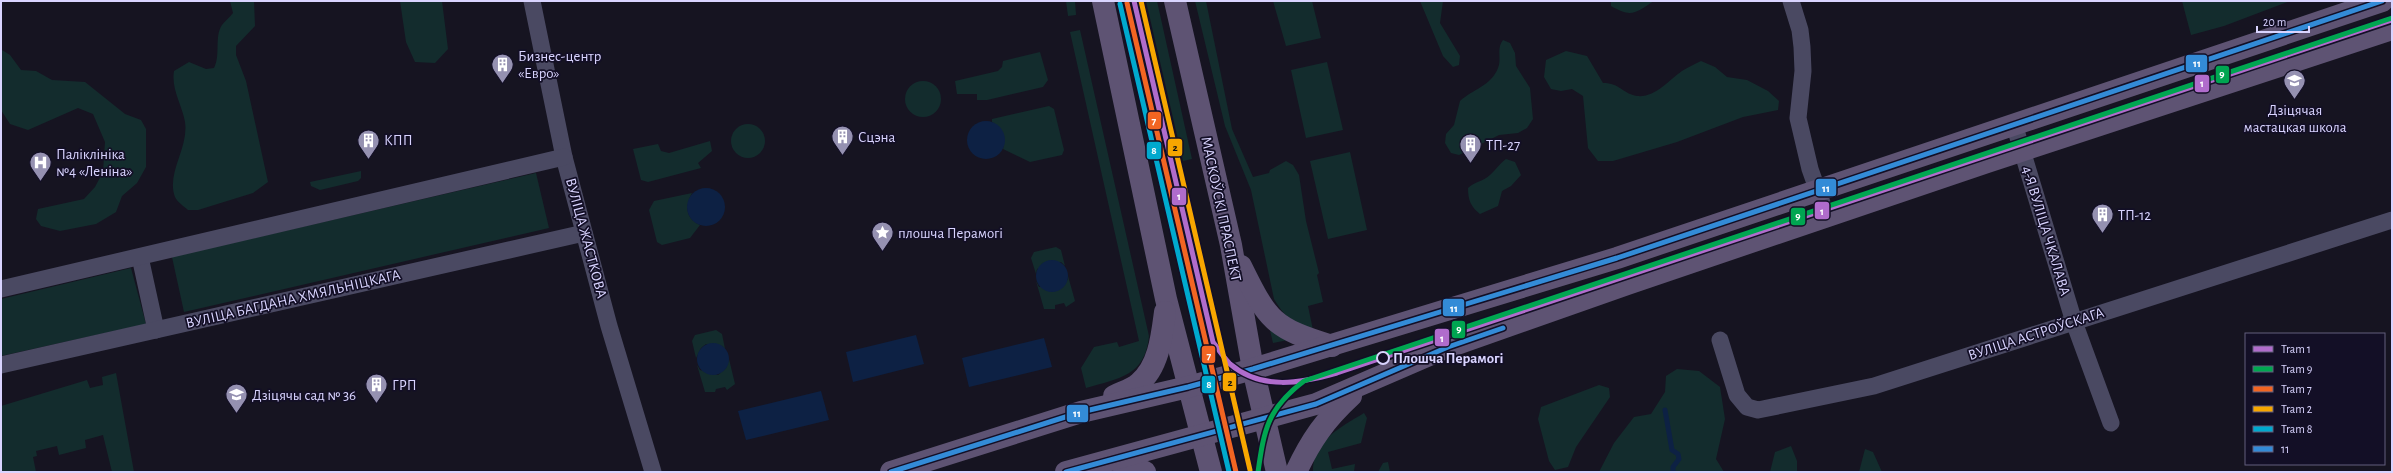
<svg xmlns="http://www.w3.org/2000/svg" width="2393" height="473" font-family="'Alegreya Sans',sans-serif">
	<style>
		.green { fill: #132c2d }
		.water { fill: #0d2144 }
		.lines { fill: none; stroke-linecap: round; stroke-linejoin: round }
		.stream { stroke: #0d2144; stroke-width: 5 }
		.minor { stroke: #4a4962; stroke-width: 17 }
		.major { stroke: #5e5373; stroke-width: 22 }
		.bus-1-casing { stroke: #130f26; stroke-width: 8 }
		.bus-1 { stroke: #338bd7; stroke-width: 5 }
		.tram-1-casing { stroke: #130f26; stroke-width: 8 }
		.tram-2-casing { stroke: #130f26; stroke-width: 8 }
		.tram-3-casing { stroke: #130f26; stroke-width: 8 }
		.tram-4-casing { stroke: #130f26; stroke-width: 8 }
		.tram-5-casing { stroke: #130f26; stroke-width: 8 }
		.tram-1 { stroke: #b06ccc; stroke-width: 5 }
		.tram-2 { stroke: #00a651; stroke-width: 5 }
		.tram-3 { stroke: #f26522; stroke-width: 5 }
		.tram-4 { stroke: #f7a600; stroke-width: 5 }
		.tram-5 { stroke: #00a9ce; stroke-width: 5 }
		.stop-dot { fill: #130f26; stroke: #d9d4ff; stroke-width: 2 }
		.labels { text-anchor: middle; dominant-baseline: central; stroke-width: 3.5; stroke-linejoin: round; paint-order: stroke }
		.poi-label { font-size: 15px; fill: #d9d4ff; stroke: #130f26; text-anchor: start }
		.street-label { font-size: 15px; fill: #d9d4ff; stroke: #130f26 }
		.stop-label { font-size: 15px; font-weight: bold; fill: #d9d4ff; stroke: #130f26; text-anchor: start }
		.line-badge { stroke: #130f26; stroke-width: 1.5 }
		.badge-label { font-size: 11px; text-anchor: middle; font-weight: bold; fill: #fff }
		.pale-badge-label { font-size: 11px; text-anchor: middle; font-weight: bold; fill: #111 }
	</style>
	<rect width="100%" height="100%" fill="#161421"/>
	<g class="green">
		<path d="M230,1H254L255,26L236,46V55L246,81L268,182L253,193L198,210H188C185,207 177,202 175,197C166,173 189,148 185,122C182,105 171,89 174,71L189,62L206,69L214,68C221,55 214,37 222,25C225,21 230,17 233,13Z"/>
		<path d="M400,1H442L448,49L435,63L415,62L406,42Z"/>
		<path d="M1066,1H1075L1076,15L1068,16Z"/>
		<path d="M1123,1H1131L1206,335L1202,336Z"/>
		<path d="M1146,1H1157L1192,159L1183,161Z"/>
		<path d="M1195,1H1206L1232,129L1253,177L1269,173L1270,170L1286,161L1293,165L1299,175L1306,221L1319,273L1317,275L1323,302L1308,306L1313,330C1294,326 1284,316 1274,299L1251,190L1225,126Z"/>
		<path d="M1273,1H1312L1321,38L1286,46Z"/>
		<path d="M1420,1H1443L1440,23L1460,56L1459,65L1453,67L1443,56Z"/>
		<path d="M1611,1H1654C1635,13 1632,18 1611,6Z"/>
		<path d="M2182,1H2290L2224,26L2191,35Z"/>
		<path d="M1080,30L1149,336C1145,376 1120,378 1086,388L1081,368L1094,347L1117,342L1119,347L1139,341L1070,32Z"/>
		<path d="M1503,40L1510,43L1515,53L1516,66L1530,88L1533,119L1527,128L1518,133L1499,135L1459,155L1451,153L1445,143L1446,134L1454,125L1460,101C1473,89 1491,86 1498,68C1502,58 1496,49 1503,40Z"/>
		<path d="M2,50L10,55L21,70L36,71L52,80L85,82L125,114L141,120L146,129V167L137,183L122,196L116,212L96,224L60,231L41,226L36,219L38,209L84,199L95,187L103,172L105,142L93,114L78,108L28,130L10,124L1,110Z"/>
		<path d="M1566,51L1587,56L1603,83C1620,83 1623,94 1637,96C1655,98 1669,80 1682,71C1688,67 1695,64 1701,61L1715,67L1727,77L1747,80L1768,91L1779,101L1778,110L1743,117L1677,142L1613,161H1598L1588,148L1583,96L1572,89L1561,91L1551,89L1544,77L1546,60Z"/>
		<path d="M1040,52L1048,80L1043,87L987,100H977V94H957L955,81L998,71L1002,67L1003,61Z"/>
		<path d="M1327,62L1343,130L1306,138L1291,70Z"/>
		<circle cx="923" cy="99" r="18"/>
		<path d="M1049,106L1054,109L1064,150L1062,155L1030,162L1003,149C1005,140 1000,127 992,122V119Z"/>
		<circle cx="748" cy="141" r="17"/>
		<path d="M710,141L712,151L698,163L701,168L648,182L641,180L633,149L658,144L661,151L669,153Z"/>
		<path d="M1350,152L1367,230L1328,239L1310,161Z"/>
		<path d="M1506,159L1515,162L1521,175L1511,186L1502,191L1498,206L1480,214C1471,207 1468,200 1468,188C1474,182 1484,181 1490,175C1496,170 1499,164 1506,159Z"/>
		<path d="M361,171V178L358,181L320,190L311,186L310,182Z"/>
		<path d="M536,173L549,228L184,312L172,257Z"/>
		<path d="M692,193C685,206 685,218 700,225L690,238L662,245L657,242L649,210L654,201Z"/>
		<path d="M1056,247L1061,250L1065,266L1061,262L1037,269L1036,274L1031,258L1034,252Z"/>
		<path d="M131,268L146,324L1,356V299Z"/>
		<path d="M1068,276L1075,301L1066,307L1064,303L1055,305V309H1044L1036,281L1039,287L1068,280Z"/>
		<path d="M1268,322L1288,340L1273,343Z"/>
		<path d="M716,330L722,334L725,349L722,346L706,344L701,348L696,358L692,341L695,335Z"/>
		<path d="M729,359L735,384L727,390L725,387L716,389L715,392H705L697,365L700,370L718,375L726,368Z"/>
		<path d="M1677,369L1699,371L1720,387L1725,419L1716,459L1724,472H1599L1614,443L1634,417L1651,414L1665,392L1666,376Z"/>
		<path d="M116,373L134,472H112L103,435L85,440L86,448L59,455L57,446L36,451L37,456L33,457L36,472H1V406L87,380L90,388L103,385L102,377Z"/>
		<path d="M1599,385L1609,388L1610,397L1576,447L1568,467L1555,470L1549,461L1538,419L1541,407Z"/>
		<path d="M1364,413L1367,418L1361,443L1328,452L1332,469L1355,464L1354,472H1313C1312,441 1341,427 1364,413Z"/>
		<path d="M1791,446L1797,461V472H1770L1775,452Z"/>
		<path d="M1865,449L1873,452L1882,472H1859Z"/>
		<path d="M1388,462L1390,472H1378L1383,463Z"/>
	</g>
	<g class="water">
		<circle cx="986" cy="140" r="19"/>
		<circle cx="706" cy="207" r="19"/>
		<circle cx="1052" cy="276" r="16"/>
		<path d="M916,335L924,364L853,382L846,352Z"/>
		<path d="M1044,338L1052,367L969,387L962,358Z"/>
		<circle cx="713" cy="359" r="16"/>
		<path d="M821,391L829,420L746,440L738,411Z"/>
	</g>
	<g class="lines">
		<path class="stream" d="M1665,410L1672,450L1678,454L1679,459L1673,467V472"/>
		<g class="minor">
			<path d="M532,1L564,157L609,326L653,472"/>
			<path d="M1791,1L1800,30L1802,47L1803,71L1798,118L1810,169L1827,217"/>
			<path d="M2014,124L2074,322L2111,423"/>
			<path d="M140,257L156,330"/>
			<path d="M1,289L564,157"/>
			<path d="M1720,340L1737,395L1747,407L1758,410L1874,386L2392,220"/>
			<path d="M1,365L584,233"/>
		</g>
		<g class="major">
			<path d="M1103,1L1166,299L1211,472"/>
			<path d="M1175,1L1231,245L1253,369L1277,472"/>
			<path d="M1241,266C1268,321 1273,328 1332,346"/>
			<path d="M1114,396C1122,392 1133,389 1139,383C1159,367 1162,335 1165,312"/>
			<path d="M1116,460L1145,472"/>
			<path d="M891,472L1081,412L1188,387L1253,369L1617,258L2382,1"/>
			<path d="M1066,472L1316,404L1448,347L1627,284L1987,162L2392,29"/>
			<path d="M1296,472C1311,440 1325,420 1351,396"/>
		</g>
		<defs>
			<g id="bus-1">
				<path d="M891,472L1081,412L1188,387L1253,369L1617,258L2382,1"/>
				<path d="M1066,472L1316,404L1448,347L1503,328"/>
			</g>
		</defs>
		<use href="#bus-1" class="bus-1-casing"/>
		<use href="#bus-1" class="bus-1"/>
		<defs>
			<path id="tram-1" d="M1134,1L1213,342C1218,349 1224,358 1230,364C1262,391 1301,383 1337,373L2392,20"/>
			<path id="tram-2" d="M1258,472C1264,429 1268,408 1304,381L2392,18"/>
			<path id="tram-3" d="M1127,3L1236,472"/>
			<path id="tram-4" d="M1141,1L1250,470"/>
			<path id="tram-5" d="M1120,4L1229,472"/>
		</defs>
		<use href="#tram-1" class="tram-1-casing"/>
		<use href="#tram-2" class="tram-2-casing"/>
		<use href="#tram-3" class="tram-3-casing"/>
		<use href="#tram-4" class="tram-4-casing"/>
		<use href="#tram-5" class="tram-5-casing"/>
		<use href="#tram-1" class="tram-1"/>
		<use href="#tram-2" class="tram-2"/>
		<use href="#tram-3" class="tram-3"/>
		<use href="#tram-4" class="tram-4"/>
		<use href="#tram-5" class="tram-5"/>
	</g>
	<defs>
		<symbol id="building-pin" viewBox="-11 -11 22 30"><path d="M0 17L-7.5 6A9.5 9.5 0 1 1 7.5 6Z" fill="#9591b1" stroke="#130f26"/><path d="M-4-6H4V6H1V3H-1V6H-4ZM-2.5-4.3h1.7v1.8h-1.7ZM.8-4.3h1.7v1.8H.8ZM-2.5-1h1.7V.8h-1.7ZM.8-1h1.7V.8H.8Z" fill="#fff"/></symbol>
		<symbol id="school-pin" viewBox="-11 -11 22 30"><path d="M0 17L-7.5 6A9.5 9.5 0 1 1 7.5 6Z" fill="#9591b1" stroke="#130f26"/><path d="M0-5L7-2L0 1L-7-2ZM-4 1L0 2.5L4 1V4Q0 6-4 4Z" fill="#fff"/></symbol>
		<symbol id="hospital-pin" viewBox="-11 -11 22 30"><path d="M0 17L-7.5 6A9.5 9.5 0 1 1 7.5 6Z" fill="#9591b1" stroke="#130f26"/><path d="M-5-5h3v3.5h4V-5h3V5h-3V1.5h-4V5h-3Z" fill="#fff"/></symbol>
		<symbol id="sight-pin" viewBox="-11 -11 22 30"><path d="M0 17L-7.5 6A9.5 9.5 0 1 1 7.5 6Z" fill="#9591b1" stroke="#130f26"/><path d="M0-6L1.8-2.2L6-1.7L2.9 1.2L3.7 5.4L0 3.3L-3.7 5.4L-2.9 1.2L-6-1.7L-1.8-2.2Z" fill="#fff"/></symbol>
	</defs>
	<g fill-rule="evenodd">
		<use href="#building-pin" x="490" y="52" width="25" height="34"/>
		<use href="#school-pin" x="2282" y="68" width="25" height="34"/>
		<use href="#building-pin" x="830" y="124" width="25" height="34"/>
		<use href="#building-pin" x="356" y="128" width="25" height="34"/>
		<use href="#building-pin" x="1458" y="132" width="25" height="34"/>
		<use href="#hospital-pin" x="28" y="150" width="25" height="34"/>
		<use href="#building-pin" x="2090" y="202" width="25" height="34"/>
		<use href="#sight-pin" x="870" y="220" width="25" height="34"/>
		<use href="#building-pin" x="364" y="372" width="25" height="34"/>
		<use href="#school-pin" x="224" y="382" width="25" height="34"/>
	</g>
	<circle class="stop-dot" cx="1383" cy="358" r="6"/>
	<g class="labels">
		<g class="poi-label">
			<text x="518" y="56">Бизнес-центр<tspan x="518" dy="17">«Евро»</tspan></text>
			<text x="2295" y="110" text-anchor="middle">Дзіцячая<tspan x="2295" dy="17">мастацкая школа</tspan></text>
			<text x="858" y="137">Сцэна</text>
			<text x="384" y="140">КПП</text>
			<text x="1486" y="145">ТП-27</text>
			<text x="56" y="154">Паліклініка<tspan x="56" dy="17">№4 «Леніна»</tspan></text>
			<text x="2118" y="215">ТП-12</text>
			<text x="898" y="233">плошча Перамогі</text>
			<text x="392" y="385">ГРП</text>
			<text x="252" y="395">Дзіцячы сад № 36</text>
		</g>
		<g class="street-label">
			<text transform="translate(1221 209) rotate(78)">МАСКОЎСКІ ПРАСПЕКТ</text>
			<text transform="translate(2046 231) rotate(73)">4-Я ВУЛІЦА ЧКАЛАВА</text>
			<text transform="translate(586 238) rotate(75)">ВУЛІЦА ЖАСТКОВА</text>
			<text transform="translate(293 299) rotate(-13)">ВУЛІЦА БАГДАНА ХМЯЛЬНІЦКАГА</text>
			<text transform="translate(2036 334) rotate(-18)">ВУЛІЦА АСТРОЎСКАГА</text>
		</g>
		<g class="stop-label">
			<text x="1393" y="358">Плошча Перамогі</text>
		</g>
	</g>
	<g class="line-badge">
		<rect x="2185" y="54" width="23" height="19" rx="4" fill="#338bd7"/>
		<rect x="2215" y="65" width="15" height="19" rx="4" fill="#00a651"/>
		<rect x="2194" y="74" width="16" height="19" rx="4" fill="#b06ccc"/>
		<rect x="1147" y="111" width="15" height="19" rx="4" fill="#f26522"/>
		<rect x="1167" y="138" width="16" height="19" rx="4" fill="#f7a600"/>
		<rect x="1146" y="141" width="16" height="19" rx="4" fill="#00a9ce"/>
		<rect x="1815" y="178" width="22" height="19" rx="4" fill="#338bd7"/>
		<rect x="1171" y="187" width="16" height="19" rx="4" fill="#b06ccc"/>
		<rect x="1814" y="201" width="16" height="19" rx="4" fill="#b06ccc"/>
		<rect x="1790" y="207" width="16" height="19" rx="4" fill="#00a651"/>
		<rect x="1442" y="298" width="23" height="19" rx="4" fill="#338bd7"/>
		<rect x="1451" y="320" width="15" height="19" rx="4" fill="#00a651"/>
		<rect x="1434" y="328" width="16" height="19" rx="4" fill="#b06ccc"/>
		<rect x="1201" y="345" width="15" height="19" rx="4" fill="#f26522"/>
		<rect x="1222" y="372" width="15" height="20" rx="4" fill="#f7a600"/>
		<rect x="1201" y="375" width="15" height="19" rx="4" fill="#00a9ce"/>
		<rect x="1066" y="404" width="23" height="19" rx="4" fill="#338bd7"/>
	</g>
	<g class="badge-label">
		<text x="2197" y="67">11</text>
		<text x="2222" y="78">9</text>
		<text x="2202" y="87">1</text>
		<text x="1154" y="124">7</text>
		<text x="1154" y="154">8</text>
		<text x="1826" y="192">11</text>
		<text x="1179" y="200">1</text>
		<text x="1822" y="215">1</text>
		<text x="1798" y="220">9</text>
		<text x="1454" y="312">11</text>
		<text x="1459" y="333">9</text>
		<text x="1442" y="342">1</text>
		<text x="1209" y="359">7</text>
		<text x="1209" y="388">8</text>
		<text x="1077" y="417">11</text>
	</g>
	<g class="pale-badge-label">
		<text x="1175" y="151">2</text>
		<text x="1230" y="386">2</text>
	</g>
	<rect width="2393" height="473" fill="none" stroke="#d9d4ff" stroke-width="4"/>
	<rect x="2245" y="333" width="140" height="132" fill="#130f26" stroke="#625e7d"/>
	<rect x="2253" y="346" width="20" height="6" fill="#b06ccc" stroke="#625e7d"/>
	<text x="2281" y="353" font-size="12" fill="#d9d4ff">Tram 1</text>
	<rect x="2253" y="366" width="20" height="6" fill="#00a651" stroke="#625e7d"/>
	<text x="2281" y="373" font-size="12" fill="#d9d4ff">Tram 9</text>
	<rect x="2253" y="386" width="20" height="6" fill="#f26522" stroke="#625e7d"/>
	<text x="2281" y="393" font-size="12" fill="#d9d4ff">Tram 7</text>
	<rect x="2253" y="406" width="20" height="6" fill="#f7a600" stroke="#625e7d"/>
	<text x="2281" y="413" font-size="12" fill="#d9d4ff">Tram 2</text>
	<rect x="2253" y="426" width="20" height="6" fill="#00a9ce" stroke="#625e7d"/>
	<text x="2281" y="433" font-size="12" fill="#d9d4ff">Tram 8</text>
	<rect x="2253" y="446" width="20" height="6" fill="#338bd7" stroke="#625e7d"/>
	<text x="2281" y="453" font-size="12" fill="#d9d4ff">11</text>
	<path d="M2257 26v6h52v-6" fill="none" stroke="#d9d4ff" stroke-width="2"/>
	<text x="2263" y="26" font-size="12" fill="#d9d4ff" stroke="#130f26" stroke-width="3" paint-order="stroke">20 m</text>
</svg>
